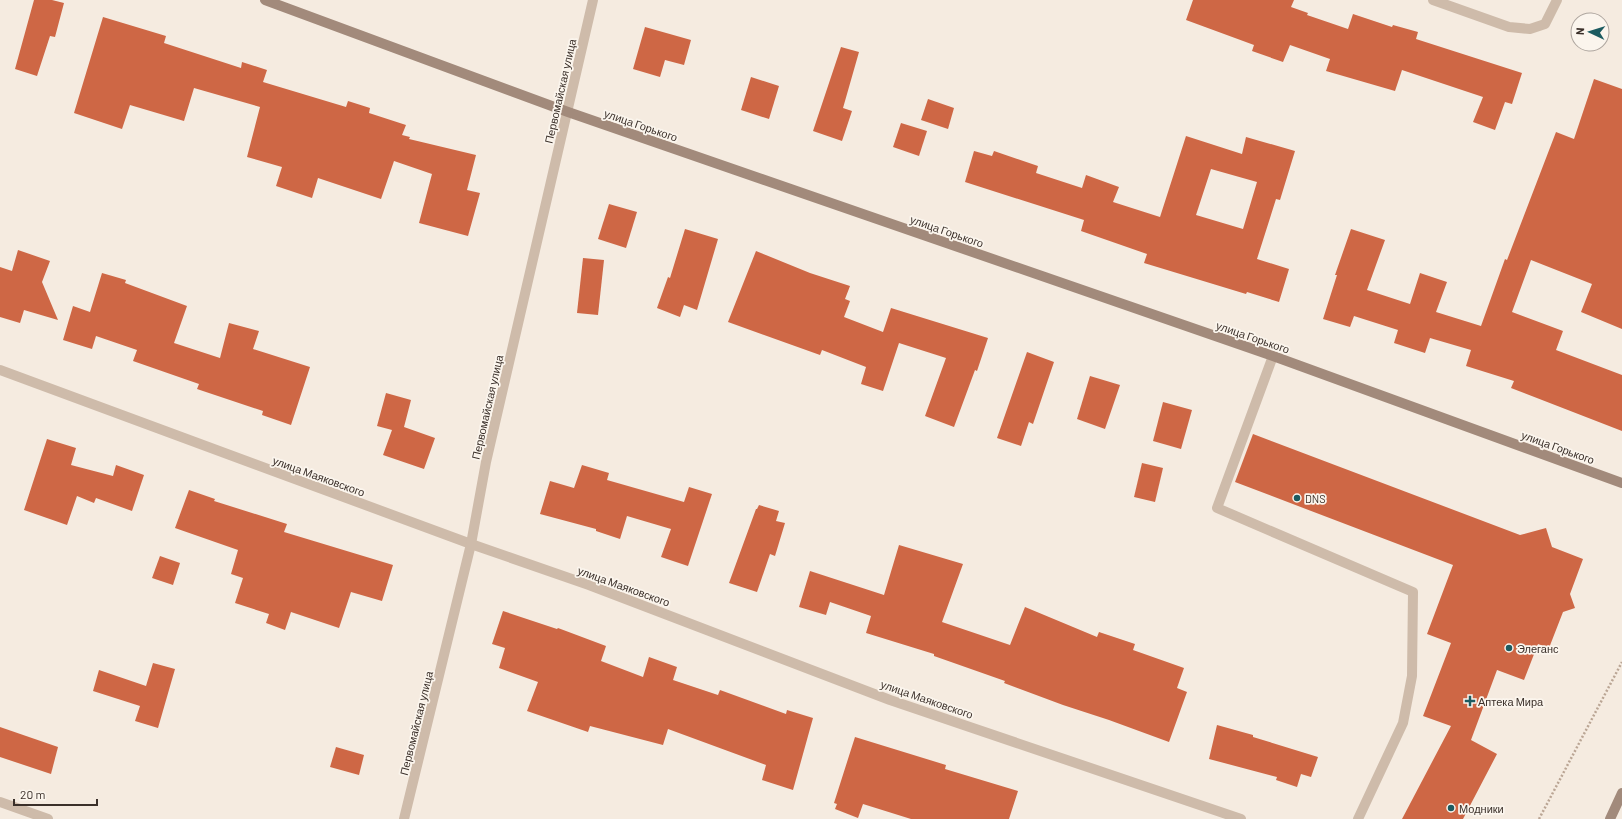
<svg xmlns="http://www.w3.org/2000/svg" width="1622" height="819" font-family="Barlow,sans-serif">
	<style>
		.building { fill: #ce6745; fill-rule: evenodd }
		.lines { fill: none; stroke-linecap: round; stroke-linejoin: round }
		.path { stroke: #baa594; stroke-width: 2.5; stroke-dasharray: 2 2; stroke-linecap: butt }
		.lane { stroke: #cebbaa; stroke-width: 10 }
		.street { stroke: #cebbaa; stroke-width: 10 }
		.secondary { stroke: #a28a7b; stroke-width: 10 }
		.poi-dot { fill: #1c5b60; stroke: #fbf5ed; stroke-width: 1.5 }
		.labels { text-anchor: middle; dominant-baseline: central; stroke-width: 3.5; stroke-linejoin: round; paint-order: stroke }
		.street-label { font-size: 11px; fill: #3b302a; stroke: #fbf5ed }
		.poi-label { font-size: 11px; fill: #3b302a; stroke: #fbf5ed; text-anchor: start }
	</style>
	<rect width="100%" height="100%" fill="#f5ebe0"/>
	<g class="building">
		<path d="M34,0H52L64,3L55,37L50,36L37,76L15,69Z"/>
		<path d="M1193,0H1294L1291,7L1308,13L1307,15L1348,29L1353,14L1392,27L1393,25L1418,32L1416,39L1522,73L1512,104L1505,102L1495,130L1473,122L1483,97L1402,70L1395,91L1326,71L1330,59L1290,45L1283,62L1252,51L1254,45L1186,20Z"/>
		<path d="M103,17L166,36L164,43L241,68L242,62L267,70L263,82L346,107L348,101L370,108L369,113L406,125L402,135L410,137L409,139L476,155L467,190L480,193L468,236L419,223L432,174L394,161L381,199L318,178L312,198L276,186L282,167L247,157L260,107L194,88L184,121L130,105L122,129L74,113Z"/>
		<path d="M645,27L691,40L684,65L665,60L660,77L633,69Z"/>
		<path d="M841,47L859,52L843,108L852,111L842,141L813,131Z"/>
		<path d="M751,77L779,86L769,119L741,110Z"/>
		<path d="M1594,79L1622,89V329L1581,312L1592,284L1531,260L1512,312L1563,331L1556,350L1622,375V431L1511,388L1514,381L1466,366L1471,350L1430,338L1425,353L1394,343L1398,330L1354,316L1350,327L1323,319L1337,275H1335L1351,229L1385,240L1367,290L1410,304L1420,273L1447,282L1436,312L1481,326L1505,259L1507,260L1556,132L1574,139Z"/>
		<path d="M928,99L954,108L948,129L921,120Z"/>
		<path d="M901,123L927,131L919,156L893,147Z"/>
		<path d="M1186,136L1242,154L1246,137L1295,151L1280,200L1276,199L1257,259L1289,269L1279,302L1247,292L1246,294L1144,263L1147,254L1081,231L1084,220L965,182L974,151L992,156L994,151L1038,166L1036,173L1082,188L1086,175L1119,187L1113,202L1160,217ZM1211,169L1257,182L1243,229L1196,215Z"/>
		<path d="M609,204L637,212L626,248L598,239Z"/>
		<path d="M685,229L718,239L697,310L684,305L680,317L657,308L668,277L670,278Z"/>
		<path d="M18,250L50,261L42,282L58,320L24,310L20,323L0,317V267L12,271Z"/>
		<path d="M756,251L810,273L850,286L845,299L850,301L844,317L883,332L891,308L988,338L977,371L975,370L954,427L925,416L946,358L899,343L883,391L861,384L866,367L822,350L820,355L728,322Z"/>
		<path d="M583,258L604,260L598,315L577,313Z"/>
		<path d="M102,273L126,280L125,283L187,306L174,343L220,358L229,323L259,331L253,349L310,367L291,425L262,415L263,411L197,389L199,384L133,361L137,350L96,336L92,349L63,340L73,306L90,312Z"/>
		<path d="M1027,352L1054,362L1033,424L1029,422L1021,446L997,438Z"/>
		<path d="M1090,376L1120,385L1105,429L1077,419Z"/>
		<path d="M386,393L411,400L404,427L435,438L424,469L383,455L392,430L377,426Z"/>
		<path d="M1163,402L1192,410L1181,449L1153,441Z"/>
		<path d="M1253,434L1520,535L1546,528L1552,547L1583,559L1570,594L1575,608L1563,612L1549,648L1538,644L1524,680L1497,670L1471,740L1497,754L1463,819H1402L1451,726L1423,716L1451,643L1427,634L1453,565L1235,482Z"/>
		<path d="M47,439L76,448L71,465L113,476L116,465L144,475L132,511L96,498L94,503L77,496L67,525L24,510Z"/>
		<path d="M1142,463L1163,468L1155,502L1134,497Z"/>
		<path d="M582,465L609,473L607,480L684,502L689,487L712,494L688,566L661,557L671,529L627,516L620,539L596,531V529L540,514L550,481L574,488Z"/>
		<path d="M189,490L215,499L214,501L287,524L284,532L393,565L382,601L351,592L339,628L291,612L285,630L266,623L269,614L235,603L243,578L231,574L238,550L175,528Z"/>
		<path d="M759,505L779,511L776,521L785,523L775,556L770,554L757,592L729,583L756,509H757Z"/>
		<path d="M899,545L963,564L942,622L1010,645L1025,607L1097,637L1099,632L1135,644L1133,650L1184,668L1177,688L1187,692L1169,742L1109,720L1063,705L1004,683L1005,681L934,656V654L866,633L871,616L830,602L826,615L799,607L810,571L884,595Z"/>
		<path d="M160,556L180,563L173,585L152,578Z"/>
		<path d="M503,611L557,629L558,628L606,646L601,661L643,677L649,657L677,667L673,680L718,695L720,690L786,714L787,710L813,718L793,790L762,780L766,765L668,729L663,745L590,726L588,732L527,711L538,682L499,668L505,648L492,644Z"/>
		<path d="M153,663L175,669L158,728L135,721L140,706L93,691L99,670L146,686Z"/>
		<path d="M1217,725L1253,735V737L1318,757L1311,777L1301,774L1297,787L1276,780L1277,777L1209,759Z"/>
		<path d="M0,727L58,747L51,774L0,757Z"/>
		<path d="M855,737L946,765L945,769L1018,791L1009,819H911L863,804L858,818L835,809L837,804L834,803Z"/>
		<path d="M336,747L364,755L359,775L330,767Z"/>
	</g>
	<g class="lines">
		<path class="path" d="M1539,819L1622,662"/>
		<path class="lane" d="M1273,356L1217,508L1413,592L1412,676L1403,723L1358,819"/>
		<g class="street">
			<path d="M1433,0L1509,27L1530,29L1545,24L1557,0"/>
			<path d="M0,370L471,544L589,585L890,700L1241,819"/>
			<path d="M0,802L48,819"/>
			<path d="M404,819L471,544L486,462L593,0"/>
		</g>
		<g class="secondary">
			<path d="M265,0L568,112L1273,356L1622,483"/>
			<path d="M1610,819L1622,793"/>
		</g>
	</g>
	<g class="poi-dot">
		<circle cx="1297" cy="498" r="4"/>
		<circle cx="1509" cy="648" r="4"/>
		<path d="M1468 695h4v4h4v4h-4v4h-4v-4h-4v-4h4z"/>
		<circle cx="1451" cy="808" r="4"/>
	</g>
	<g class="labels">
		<g class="street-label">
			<text transform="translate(560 91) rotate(-77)">Первомайская улица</text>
			<text transform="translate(641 125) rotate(19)">улица Горького</text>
			<text transform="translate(947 231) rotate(19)">улица Горького</text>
			<text transform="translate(1253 337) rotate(19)">улица Горького</text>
			<text transform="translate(487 407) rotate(-77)">Первомайская улица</text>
			<text transform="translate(1558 447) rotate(20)">улица Горького</text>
			<text transform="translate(319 476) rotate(20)">улица Маяковского</text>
			<text transform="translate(624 586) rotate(20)">улица Маяковского</text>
			<text transform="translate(927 699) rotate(19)">улица Маяковского</text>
			<text transform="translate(416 723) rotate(-76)">Первомайская улица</text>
		</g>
		<g class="poi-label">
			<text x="1305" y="498">DNS</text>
			<text x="1517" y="648">Элеганс</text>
			<text x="1478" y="701">Аптека Мира</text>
			<text x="1459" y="808">Модники</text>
		</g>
	</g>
	<g transform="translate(1590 32) rotate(274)"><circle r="19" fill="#fbf5ed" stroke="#aea69f"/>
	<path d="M0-3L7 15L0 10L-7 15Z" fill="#1c5b60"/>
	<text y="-6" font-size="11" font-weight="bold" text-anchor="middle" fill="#3b302a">N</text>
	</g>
	<path d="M14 799v6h83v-6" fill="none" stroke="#3b302a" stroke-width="2"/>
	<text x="20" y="799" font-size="12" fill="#3b302a" stroke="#fbf5ed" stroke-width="3" paint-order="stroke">20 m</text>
</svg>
